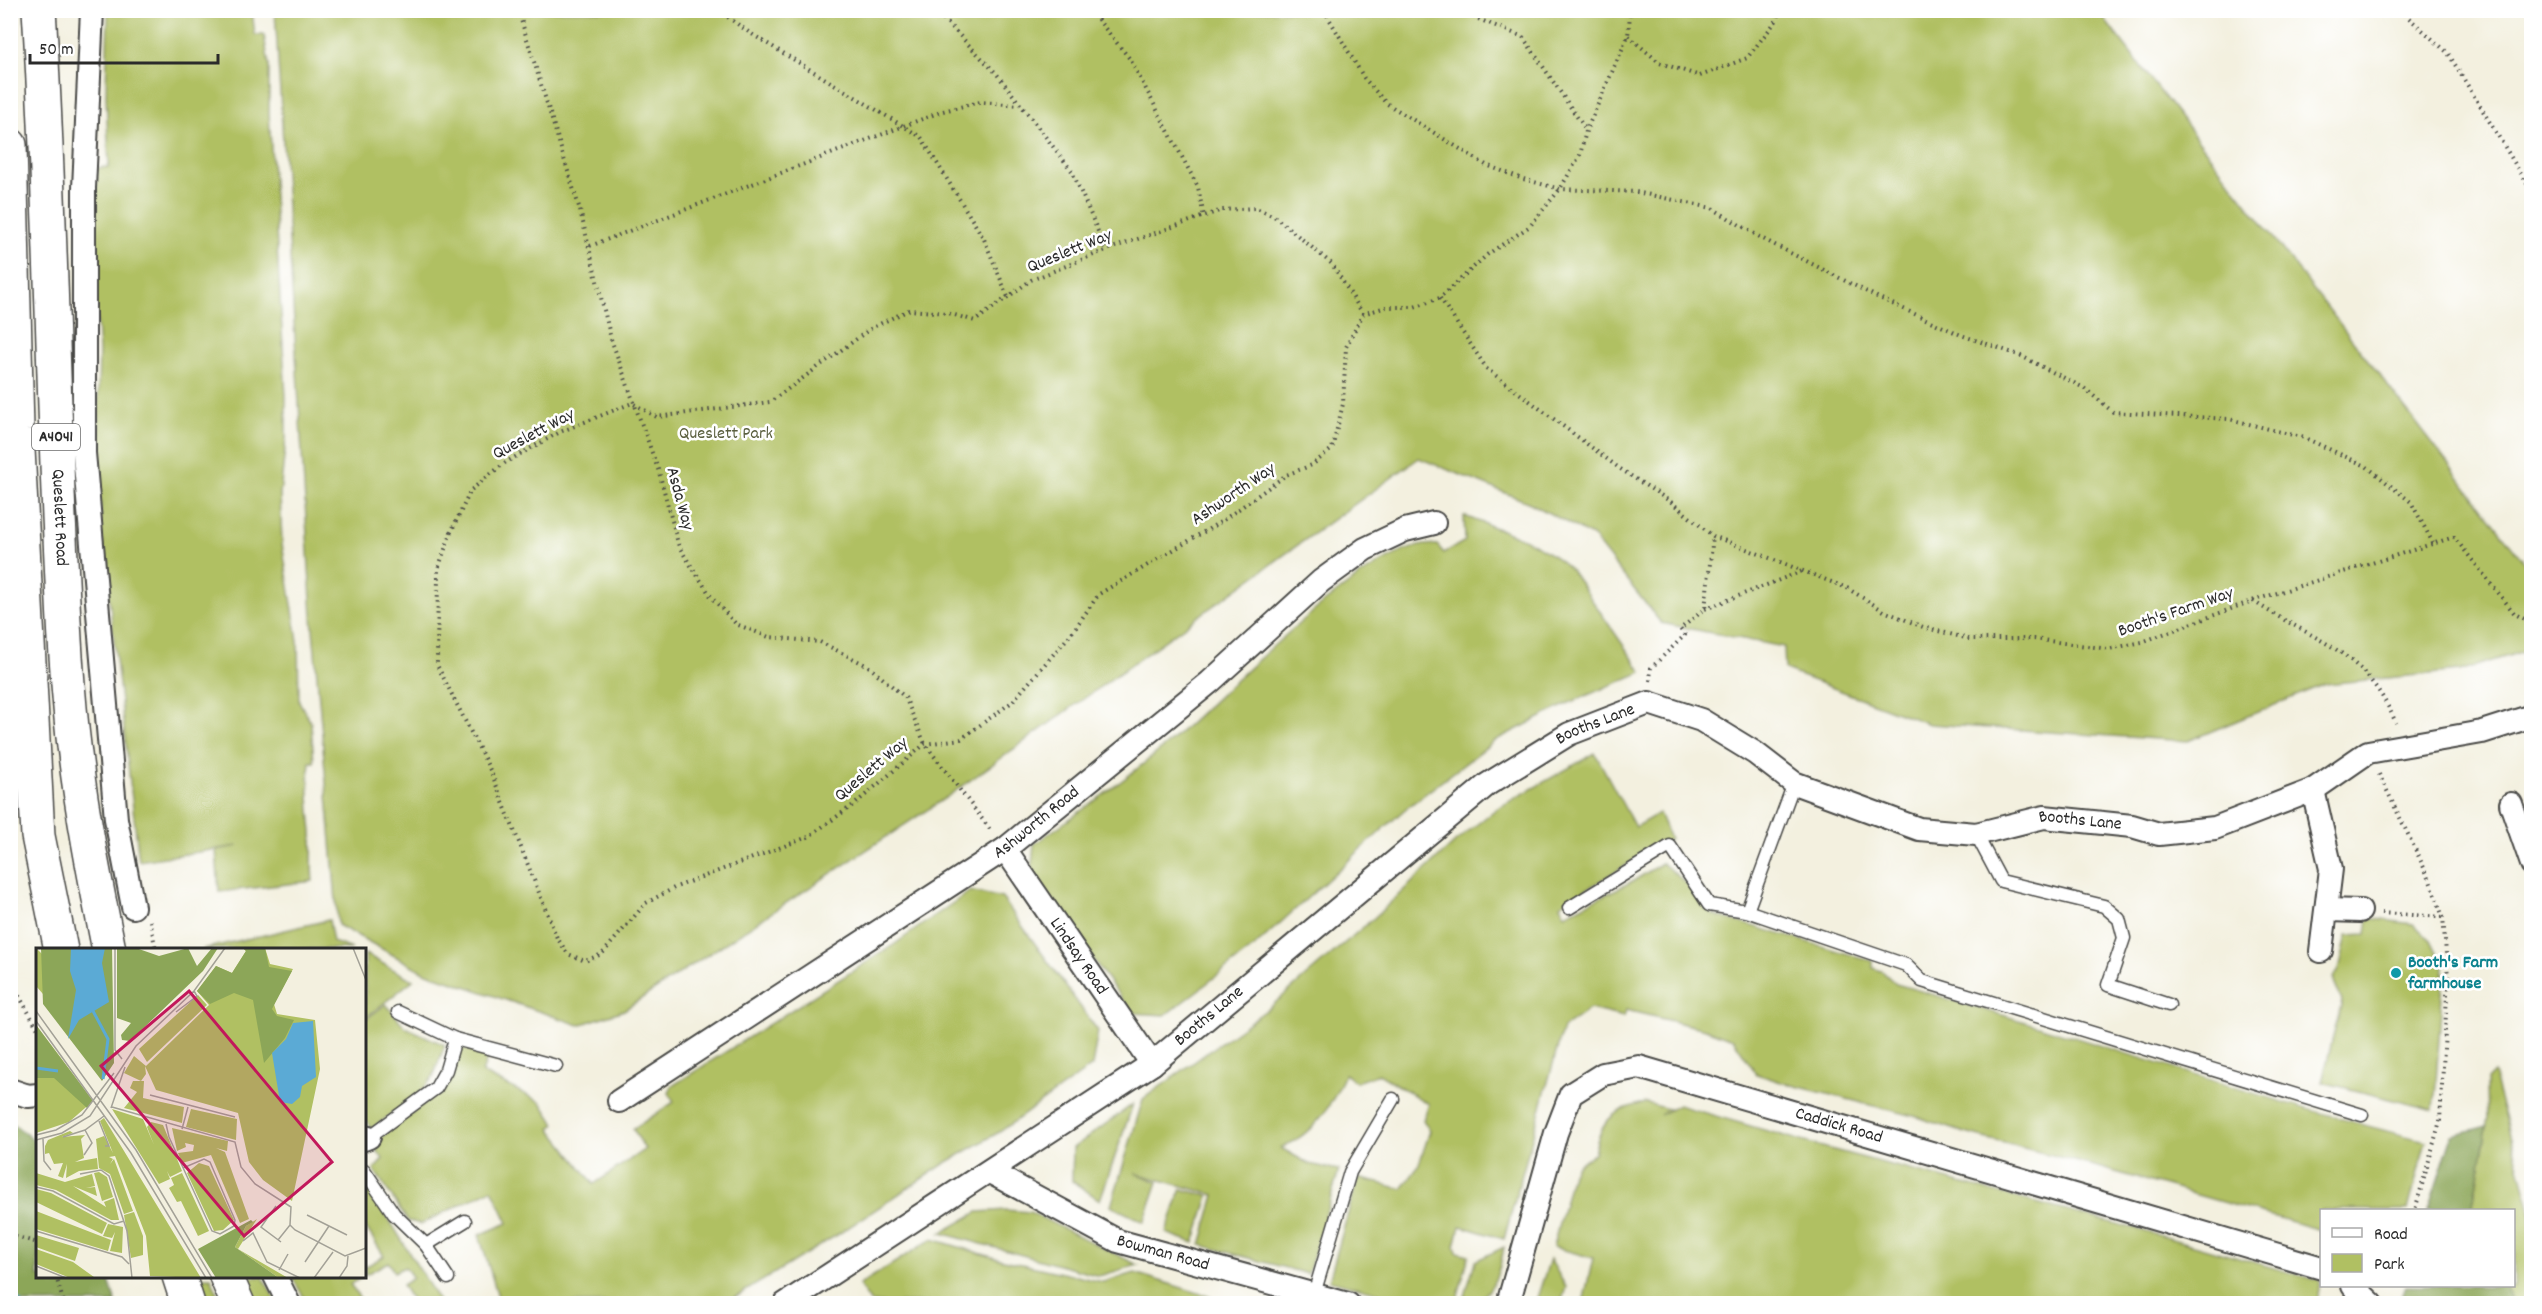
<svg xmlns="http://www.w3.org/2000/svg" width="2542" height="1314" font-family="Dekko,sans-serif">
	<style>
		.green { fill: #b0c062; stroke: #6e7646; stroke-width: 1.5 }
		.forest { fill: #8ca658; stroke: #5c6842; stroke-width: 1.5 }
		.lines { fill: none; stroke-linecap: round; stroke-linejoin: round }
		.stream { stroke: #5baad5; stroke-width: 8 }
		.lane-casing { stroke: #494946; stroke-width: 15 }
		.street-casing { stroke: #494946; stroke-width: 26 }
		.highway-casing { stroke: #494946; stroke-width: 36 }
		.path { stroke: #494946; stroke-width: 4; stroke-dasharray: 1.5 4.5; stroke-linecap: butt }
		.lane { stroke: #fff; stroke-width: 12 }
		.street { stroke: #fff; stroke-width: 22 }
		.highway { stroke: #fff; stroke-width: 33 }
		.culture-dot { fill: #0f9aa8; stroke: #fff; stroke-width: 2 }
		.labels { text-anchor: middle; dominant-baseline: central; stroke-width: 5; stroke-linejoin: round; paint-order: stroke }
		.shield { fill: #fff; stroke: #6b6b6b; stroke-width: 1.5 }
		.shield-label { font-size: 16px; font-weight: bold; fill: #2b2b2b }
		.street-label { font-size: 18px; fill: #2b2b2b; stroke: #fff }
		.park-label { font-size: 18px; fill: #5a5f3e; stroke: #fff }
		.culture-label { font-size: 18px; font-weight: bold; fill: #0d838f; stroke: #fff; text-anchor: start }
		.inset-river { fill: none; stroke: #5baad5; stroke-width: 3 }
		.inset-road { fill: none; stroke: #a3a197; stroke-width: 1.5 }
		.view { fill: #c2185b; fill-opacity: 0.15; stroke: #c2185b; stroke-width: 3 }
		.inset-edge { fill: none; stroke: #2b2b2b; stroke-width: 3 }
	</style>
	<rect width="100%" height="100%" fill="#fff"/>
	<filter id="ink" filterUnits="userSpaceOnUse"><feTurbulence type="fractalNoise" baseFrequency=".0167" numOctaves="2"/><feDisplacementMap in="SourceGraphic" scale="12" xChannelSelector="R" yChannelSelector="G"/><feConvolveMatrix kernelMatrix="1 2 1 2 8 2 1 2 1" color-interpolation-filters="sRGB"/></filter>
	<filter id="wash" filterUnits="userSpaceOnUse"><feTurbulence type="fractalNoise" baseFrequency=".008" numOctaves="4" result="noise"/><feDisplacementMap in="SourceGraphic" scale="24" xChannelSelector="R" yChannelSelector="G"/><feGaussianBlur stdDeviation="1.35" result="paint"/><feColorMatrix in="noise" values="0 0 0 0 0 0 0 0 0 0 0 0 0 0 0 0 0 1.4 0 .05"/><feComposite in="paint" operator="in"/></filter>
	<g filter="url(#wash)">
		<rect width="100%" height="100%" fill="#f3f0df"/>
		<g class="green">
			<path d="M108,11H252L255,35H264L269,65V113L286,397V439L280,494L282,544L298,641L299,701L311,723L314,762H310C307,787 310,809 312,833C313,849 311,865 313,881L219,892L216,850L238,846L139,861L101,527L98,394L99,350L95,297L97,168L109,167L106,95Z"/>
			<path d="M275,11H2098L2531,571V649L2460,671L2325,684L2188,741L1929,724L1785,670L1784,647L1661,623L1592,536L1530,503L1419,458L947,797L624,1010L579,1025L424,972L338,925L312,617Z"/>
			<path d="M1464,516C1503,531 1540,541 1571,570L1642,672L1569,703L1496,740L1404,810L1254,947L1188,998L1165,1015L1132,1013L1031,874L1034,844C1080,812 1124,781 1166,745C1217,702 1374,535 1437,545L1444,553L1465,541Z"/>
			<path d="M1595,753L1635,827L1659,813L1670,839L1560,905L1565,914L1635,880L1662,863L1691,887L1711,914L1873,961V968L1883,972L1896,984C2074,1033 2247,1097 2426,1141L2408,1210H2322L2321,1230L2094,1166L1965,1133L1914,1116L1784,1083L1757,1074L1733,1039L1705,1029L1626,1010L1624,1017L1590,1009L1563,1028L1504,1239L1460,1226L1455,1246L1457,1252L1469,1255L1456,1303H1417L1329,1280L1358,1178L1402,1189L1418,1167L1430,1131L1423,1120L1429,1104L1379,1074L1356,1082L1345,1074C1331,1107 1315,1133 1281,1148L1309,1164L1339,1170L1308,1274L1201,1245L1215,1195L1135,1173L1158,1182L1144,1222L1111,1206L1143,1099L1269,1008L1375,917L1455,842L1496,809Z"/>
			<path d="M970,891L1002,898L1098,1031L1092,1066L1001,1131L944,1164L840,1233L726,1303H500L479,1235L508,1223L492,1189L421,1224L408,1221L374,1170L383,1159L372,1144L444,1087L456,1047L489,1053L482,1073L541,1102L555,1124L550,1128L594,1184L645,1149L633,1129L674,1102L669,1093L672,1086L892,946Z"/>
			<path d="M2368,918L2413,924L2431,940L2444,967L2434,1110L2322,1082L2342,1001L2333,979L2339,970L2347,935L2366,934Z"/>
			<path d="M329,920L333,942L352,949H203Z"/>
			<path d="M365,954L413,980L365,1018Z"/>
			<path d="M386,1004L405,1027L445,1045L433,1077L419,1094L371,1129L365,1118V1020Z"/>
			<path d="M2493,1073L2531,1210V1303H2512L2506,1286H2514V1210H2472L2487,1126L2486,1080Z"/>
			<path d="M1646,1103L1669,1109L1660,1115L1678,1105L1826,1148L2140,1230L2320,1281L2317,1303H1583L1593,1258L1553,1247L1572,1173L1578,1164L1594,1154C1600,1122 1613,1108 1646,1103Z"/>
			<path d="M1133,1104L1100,1200L1072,1181L1073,1148Z"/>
			<path d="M364,1183L370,1188L440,1303H428L426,1300L413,1303L402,1285L413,1278L405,1267L394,1272L388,1262L365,1275V1267L384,1256L365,1226Z"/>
			<path d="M1181,1189L1209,1196L1194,1243L1166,1233Z"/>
			<path d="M1006,1210L1030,1212L1138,1265L1099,1276L941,1233L978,1212Z"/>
			<path d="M932,1239L999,1259L1103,1282L1135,1273L1230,1303H871L859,1285Z"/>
			<path d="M1504,1247C1500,1270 1492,1304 1463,1303L1475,1261Z"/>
			<path d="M1550,1259L1566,1287L1561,1303H1540L1537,1298Z"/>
			<path d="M190,1277H211L221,1303H200Z"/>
			<path d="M235,1277H263L277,1303H246Z"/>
			<path d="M292,1277H363L350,1284L363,1303H307Z"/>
		</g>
		<g class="forest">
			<path d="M10,1121L37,1143L38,1276L108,1277L116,1303H11Z"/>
			<path d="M2487,1126L2472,1210H2428L2452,1135Z"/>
			<path d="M2405,1286H2506L2512,1303H2399Z"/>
		</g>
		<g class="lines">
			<path class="stream" d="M10,1297L18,1304"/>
		</g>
	</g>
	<g filter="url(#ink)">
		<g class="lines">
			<defs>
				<g id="lane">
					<path d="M1976,834L2001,881L2104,906L2119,919L2124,938L2108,985L2169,1005"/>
					<path d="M1569,908L1670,846L1709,905L1747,911L1906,965L1922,981L2362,1115"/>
					<path d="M1747,911L1794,783"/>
					<path d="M455,1039L556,1066"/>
					<path d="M369,1137L436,1088L446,1070L455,1039L398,1012"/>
					<path d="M364,1170L394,1214L426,1245L465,1221"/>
					<path d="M426,1245L448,1278"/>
					<path d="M1314,1294L1350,1172L1393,1099"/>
				</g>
				<g id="street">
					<path d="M92,10L84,188V453L116,819L133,907"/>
					<path d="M2313,790L2331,869L2321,951"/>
					<path d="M2511,804L2532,864"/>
					<path id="s1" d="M1005,849L1152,1064"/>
					<path d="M2328,910L2360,911"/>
					<path d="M10,1090L28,1096L38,1095"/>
					<path id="s2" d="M619,1101L1005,849L1210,682L1321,581L1365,549L1405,530L1434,523"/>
					<path d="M364,1139L369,1137"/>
					<path id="s3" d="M990,1172L1118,1241L1348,1304"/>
					<path d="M275,1276L289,1304"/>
					<path d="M2353,1286L2372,1304"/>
					<path id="s4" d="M785,1304L1152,1064L1488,784L1569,734L1649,703L1701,720L1755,753L1794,783L1919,829L1976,834L2044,817L2132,826L2159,834L2215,828L2313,790L2368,752L2482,732L2532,716"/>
					<path id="s5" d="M1508,1304L1556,1133L1571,1094L1603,1074L1639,1067L2322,1268"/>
				</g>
				<g id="highway">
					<path id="s6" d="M39,10C50,179 52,348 59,517C63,596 65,675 75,754C83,820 96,884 109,950"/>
					<path d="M10,145L17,430L38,836L61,950"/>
					<path d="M179,1276L188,1304"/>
					<path d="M226,1276L238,1304"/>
				</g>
			</defs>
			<use href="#lane" class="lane-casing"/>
			<use href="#street" class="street-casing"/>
			<use href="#highway" class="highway-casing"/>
			<g class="path">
				<path d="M518,10L580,210L611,339L659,472L679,547L712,598L736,624L769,637L820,642L868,666L905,697L925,744L992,832"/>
				<path d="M718,10L750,33L921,137L984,239L1008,297"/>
				<path d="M935,10L996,73L1072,171L1106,250"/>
				<path d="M1090,10L1130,59L1198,187L1204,217"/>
				<path d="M1324,10L1364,78L1386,103L1486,165L1523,179L1560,189L1636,192L1712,208L1763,239L1877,297L1961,335L2019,355L2084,388L2113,412L2229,419L2305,438L2366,466L2411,502L2433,543"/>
				<path d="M1456,10L1523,37L1586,130"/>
				<path d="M2400,10L2448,53L2532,192"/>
				<path d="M1628,36L1660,63L1700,76L1747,58L1776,21L1780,10"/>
				<path d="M590,246L943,111L980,102L1020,105"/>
				<path d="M1440,298L1487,369L1619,468L1671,502L1713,536L1847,588L1884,611L1923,627L1969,639H2034L2109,649L2142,642L2252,601L2454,537L2515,614L2532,623"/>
				<path d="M1363,314L1332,264L1274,216L1256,208L1222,210L1106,250L1031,280L975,321L948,313L909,310L873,327L770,402L657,417L632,403L560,432L506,462L471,490L451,532L438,569L437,665L491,772L557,938L568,954L585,961L602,954L646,903L676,887L808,837L856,803L925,744L961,739L1012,702L1071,634L1099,594L1222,521L1286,475L1312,465L1332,449L1343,404L1346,347L1363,314L1386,307H1414L1440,298L1488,254L1530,226L1560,189L1580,155L1586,131L1628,36L1630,15"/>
				<path d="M2253,601C2316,643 2363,647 2396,723"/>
				<path d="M1705,609L1805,570"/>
				<path d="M1650,681L1651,668L1685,635L1680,629L1705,609L1713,536"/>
				<path d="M2379,774L2429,878L2443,917L2448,977L2440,1121L2415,1210"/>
				<path d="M2381,913L2443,917"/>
				<path d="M150,921L156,950"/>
				<path d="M10,980L38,1029"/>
				<path d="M10,1235L38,1243"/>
				<path d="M56,1276L64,1304"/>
				<path d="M92,1304H98"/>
			</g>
			<use href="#lane" class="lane"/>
			<use href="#street" class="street"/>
			<use href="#highway" class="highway"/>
		</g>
	</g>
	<circle class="culture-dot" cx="2396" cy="973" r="6"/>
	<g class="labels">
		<rect class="shield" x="32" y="424" width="48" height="26" rx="4.5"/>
		<g class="shield-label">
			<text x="56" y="437">A4041</text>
		</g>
		<g class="street-label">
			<text transform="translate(1070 252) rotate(-22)">Queslett Way</text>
			<text transform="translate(534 435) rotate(-28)">Queslett Way</text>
			<text transform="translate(1234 495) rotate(-34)">Ashworth Way</text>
			<text transform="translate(679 499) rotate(75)">Asda Way</text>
			<text stroke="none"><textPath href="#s6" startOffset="508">Queslett Road</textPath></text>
			<text transform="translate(2176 613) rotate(-19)">Booth's Farm Way</text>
			<text stroke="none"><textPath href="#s4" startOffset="999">Booths Lane</textPath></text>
			<text transform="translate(872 770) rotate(-40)">Queslett Way</text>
			<text stroke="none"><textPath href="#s2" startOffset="502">Ashworth Road</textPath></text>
			<text stroke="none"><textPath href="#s4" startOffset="1521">Booths Lane</textPath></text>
			<text stroke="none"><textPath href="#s1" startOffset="130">Lindsay Road</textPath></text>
			<text stroke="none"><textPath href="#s4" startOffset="513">Booths Lane</textPath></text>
			<text stroke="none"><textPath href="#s5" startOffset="502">Caddick Road</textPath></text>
			<text stroke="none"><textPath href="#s3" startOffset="192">Bowman Road</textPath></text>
		</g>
		<g class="park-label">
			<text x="726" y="434">Queslett Park</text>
		</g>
		<g class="culture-label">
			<text x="2408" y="963">Booth's Farm<tspan x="2408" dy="21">farmhouse</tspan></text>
		</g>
	</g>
	<g transform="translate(36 948)">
		<rect width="330" height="330" fill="#f3f0df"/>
		<path d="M0,0L8,8L7,46L0,38ZM207,0H229L234,16L257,21L238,56L241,66L279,72L284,121L256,253L227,232L213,214L202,165L120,142L109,118L110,126L105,133L88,125L98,108L110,118L173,57L161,43L180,18L196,25L210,3ZM162,47L171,57L111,114L103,101ZM0,77L57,153L33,174L0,185ZM97,133H108L107,150L148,159L146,175L88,160L101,144L94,140ZM76,161L107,171L118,197L111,179L115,174L127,177L146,223L134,229L131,223L134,231L123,236ZM155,161L201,171L200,192L150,179ZM68,170L165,330L114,328L110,288L79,208L73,209L77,211L74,216L78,211L97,263L88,266L74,226L63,220L60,191L68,188L77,205L64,173ZM136,180L192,193L191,203L180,200L189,204L213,271L204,275L175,207L146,215L142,205L157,203L158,197L149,195L150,199L141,203ZM34,183L37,185L26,189L49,187L45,191L48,210L39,214L61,210L62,221L43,223L30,230L31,216L27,230L22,228L27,215L18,216L13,205L9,206V198L12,192ZM163,215L173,218L198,272L187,282L178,283L151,225ZM63,224L71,229L77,249L66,253L58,225ZM0,225L29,234L56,226L59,238L50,240L59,239L61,248L37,238L70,259L68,254L78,250L83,272H75L20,242L0,237ZM146,225L173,283L162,288L145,253L141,254L133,240L138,237L135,230ZM0,241L15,245L71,275L66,286L0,254ZM0,263L75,292L72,303L0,281ZM98,264L107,288V307L95,310L88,267ZM221,271L202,301L252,330H243L199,299L210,278ZM72,276L87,279L86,305L74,303L79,284L76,290L67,288ZM0,287L43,300L39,313L0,299ZM0,301L37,314L58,329L34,330L0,316Z" fill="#b0c062"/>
		<path d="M5,0H76L78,115L66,133L7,56ZM81,0H100L123,8L152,0L161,18L176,0H182L167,23L94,93L86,92L85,87L95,75L81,70ZM207,0H229L233,19L256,23L236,61L241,68L258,72L249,90L228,115L217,52L198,45L174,56L161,43L180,18L196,25L210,3ZM0,77L57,153L51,160L18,130H0ZM215,272L217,274L210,278L199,299L243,330H180L162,301Z" fill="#8ca658"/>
		<path d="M35,0H69L66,15L73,54L43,72L32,91L40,42L34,23ZM277,73L280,129L266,138L264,149L256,156L244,154L236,105L250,91L257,75Z" fill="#5baad5"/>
		<path class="inset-river" d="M57,63L72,91L67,131M0,120L22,123"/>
		<path class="inset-road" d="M79,0V102L86,111M317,0L330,32M0,63L100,202L176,330M140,64L161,48L158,43M0,73L95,205L170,330M114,147L199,169M76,159L199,194L205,219L219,236L255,259L254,277L259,282L309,308L330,300M75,160L89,119M63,173L73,198H69M130,176L133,189L176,283L184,286L198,278L199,272L174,214L168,211L147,220M146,181L152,159M0,187L20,182L46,167L78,125M27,189L49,182L68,168M7,191L8,213L15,222M0,192L26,185L54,168L100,98L158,43L189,0M48,207L56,195L49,182M44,226L65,222L73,228L91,283L96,330M0,239L17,243L78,276L88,273M240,258L225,279L245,294M271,267L311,287M0,283L86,309L93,316M242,292L254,277M207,293L217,285L231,314L264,330M269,314L293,278M0,318L30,330M243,322L252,306M278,330L297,304M303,330L311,318L312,308"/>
		<path class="view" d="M153,43L296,214L208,288L65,118Z"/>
		<rect width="330" height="330" class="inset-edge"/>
	</g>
	<rect width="2542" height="1314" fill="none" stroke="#fff" stroke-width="36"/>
	<rect x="2320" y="1209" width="195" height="78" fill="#ffffff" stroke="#aaaaaa" stroke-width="1.5"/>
	<rect x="2332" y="1228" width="30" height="9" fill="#ffffff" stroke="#aaaaaa" stroke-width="1.5"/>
	<text x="2374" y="1239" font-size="18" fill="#2b2b2b">Road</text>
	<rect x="2332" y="1254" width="30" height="18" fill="#b0c062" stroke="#aaaaaa" stroke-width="1.5"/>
	<text x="2374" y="1269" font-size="18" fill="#2b2b2b">Park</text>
	<path d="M30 54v9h188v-9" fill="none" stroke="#2b2b2b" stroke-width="3"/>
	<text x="39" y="54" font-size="18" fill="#2b2b2b" stroke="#ffffff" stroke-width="4.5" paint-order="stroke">50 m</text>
</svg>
